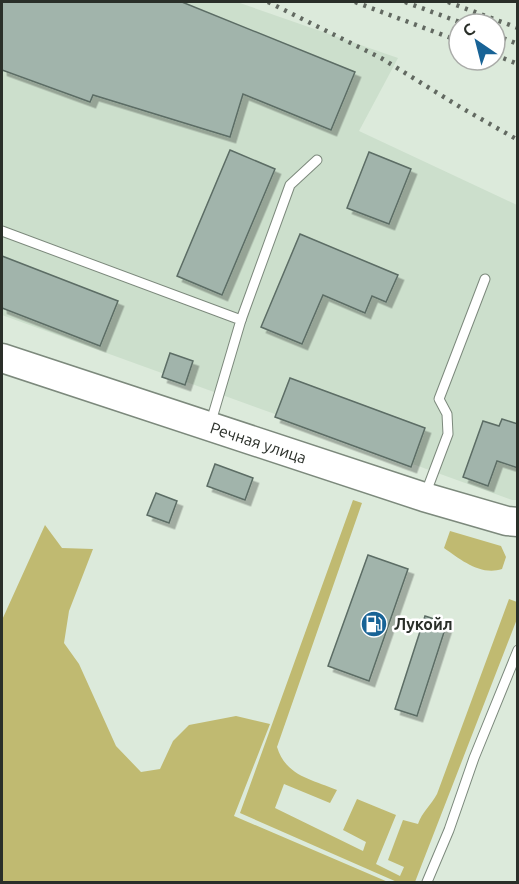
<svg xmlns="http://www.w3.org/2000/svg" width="519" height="884" font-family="Ubuntu,sans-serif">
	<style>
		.built { fill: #ccdfcc }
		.green { fill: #c0ba71 }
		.building { fill: #a1b4ab; stroke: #5c6d65; stroke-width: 1.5; filter: url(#shadow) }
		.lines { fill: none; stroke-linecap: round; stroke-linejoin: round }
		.service-casing { stroke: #7c897c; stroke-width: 11 }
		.primary-casing { stroke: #7c897c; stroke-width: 31 }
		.service { stroke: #fff; stroke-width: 9 }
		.primary { stroke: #fff; stroke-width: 28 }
		.rail { stroke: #626961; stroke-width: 4.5; stroke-dasharray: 3 6; stroke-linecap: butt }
		.labels { text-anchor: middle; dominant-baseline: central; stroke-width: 5; stroke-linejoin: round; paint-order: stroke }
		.street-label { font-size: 16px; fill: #2a2f29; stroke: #fff }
		.poi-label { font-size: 16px; font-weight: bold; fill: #2a2f29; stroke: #fff; text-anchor: start }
	</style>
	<defs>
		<filter id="shadow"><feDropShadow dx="5.5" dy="5.5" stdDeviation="0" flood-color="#0004"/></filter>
	</defs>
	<rect width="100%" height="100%" fill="#dceadb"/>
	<path class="built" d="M2,2H237L398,58L359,131L517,205V500H512L2,315Z"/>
	<g class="green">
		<path d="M353,500L362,503L277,747C286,776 311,779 337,790L330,803L284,784L275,808L363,851L366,842L343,830L357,799L396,815L376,864L400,876L404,867L388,860L403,820L418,824C422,812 431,805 437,794L509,599L517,602V619L415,882H397L240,813Z"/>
		<path d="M45,525L62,548L93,549L69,611L64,643L79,664L116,746L141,772L160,769L173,741L189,725L236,716L270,724L234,816L388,882H2V620Z"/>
		<path d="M450,531L501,546L506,557L502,569C481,576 461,560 444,548Z"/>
	</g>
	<g class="building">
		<path d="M2,2H182L355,72L331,130L243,94L230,137L93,95L90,102L2,70Z"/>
		<path d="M230,150L275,169L222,295L177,276Z"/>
		<path d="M369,152L411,169L389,224L347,208Z"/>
		<path d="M300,234L398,275L386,302L372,296L365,313L323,295L302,344L261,327Z"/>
		<path d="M2,256L118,301L100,346L2,308Z"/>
		<path d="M170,353L193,361L185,385L162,377Z"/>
		<path d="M290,378L425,428L411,467L275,417Z"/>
		<path d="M502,419L518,424V468L497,461L488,486L463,477L483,421L499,426Z"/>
		<path d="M215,464L253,478L245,500L207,486Z"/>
		<path d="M156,493L177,501L169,523L147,515Z"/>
		<path d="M368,555L408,569L369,681L328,666Z"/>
		<path d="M425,616L447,623L417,716L395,709Z"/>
	</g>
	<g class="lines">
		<defs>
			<g id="service">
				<path d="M2,231L241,320L210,425"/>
				<path d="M241,320L290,185L317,160"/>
				<path d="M425,495L448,434L447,414L439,399L485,279"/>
				<path d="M427,882L449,830L474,758L518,650"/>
			</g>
			<g id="primary">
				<path id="s1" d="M2,358L424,497L507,521L518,522"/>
			</g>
		</defs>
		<use href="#service" class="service-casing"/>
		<use href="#primary" class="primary-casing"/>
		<use href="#service" class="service"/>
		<use href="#primary" class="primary"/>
		<g class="rail">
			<path d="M268,2L381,58L460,107L518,140"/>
			<path d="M355,2L459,41"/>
			<path d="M405,2L465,24"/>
			<path d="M448,2L518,28"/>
			<path d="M495,35L518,44"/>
			<path d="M495,55L518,64"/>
		</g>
	</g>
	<defs>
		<symbol id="fuel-disc" viewBox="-11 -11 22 22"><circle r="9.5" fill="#186396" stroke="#fff"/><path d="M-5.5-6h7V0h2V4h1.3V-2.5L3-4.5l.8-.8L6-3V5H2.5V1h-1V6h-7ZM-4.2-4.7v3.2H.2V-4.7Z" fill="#fff"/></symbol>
	</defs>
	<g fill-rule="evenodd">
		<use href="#fuel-disc" x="359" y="609" width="30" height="30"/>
	</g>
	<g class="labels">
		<g class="street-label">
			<text stroke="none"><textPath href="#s1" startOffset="270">Речная улица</textPath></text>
		</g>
		<g class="poi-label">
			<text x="394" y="624">Лукойл</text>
		</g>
	</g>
	<rect width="519" height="884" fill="none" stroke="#2a2f29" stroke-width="6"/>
	<g transform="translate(477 42) rotate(325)"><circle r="28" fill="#ffffff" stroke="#aaaca9" stroke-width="1.5"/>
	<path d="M0-4.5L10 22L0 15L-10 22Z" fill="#186396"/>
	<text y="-9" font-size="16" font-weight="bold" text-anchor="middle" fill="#2a2f29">С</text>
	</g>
</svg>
